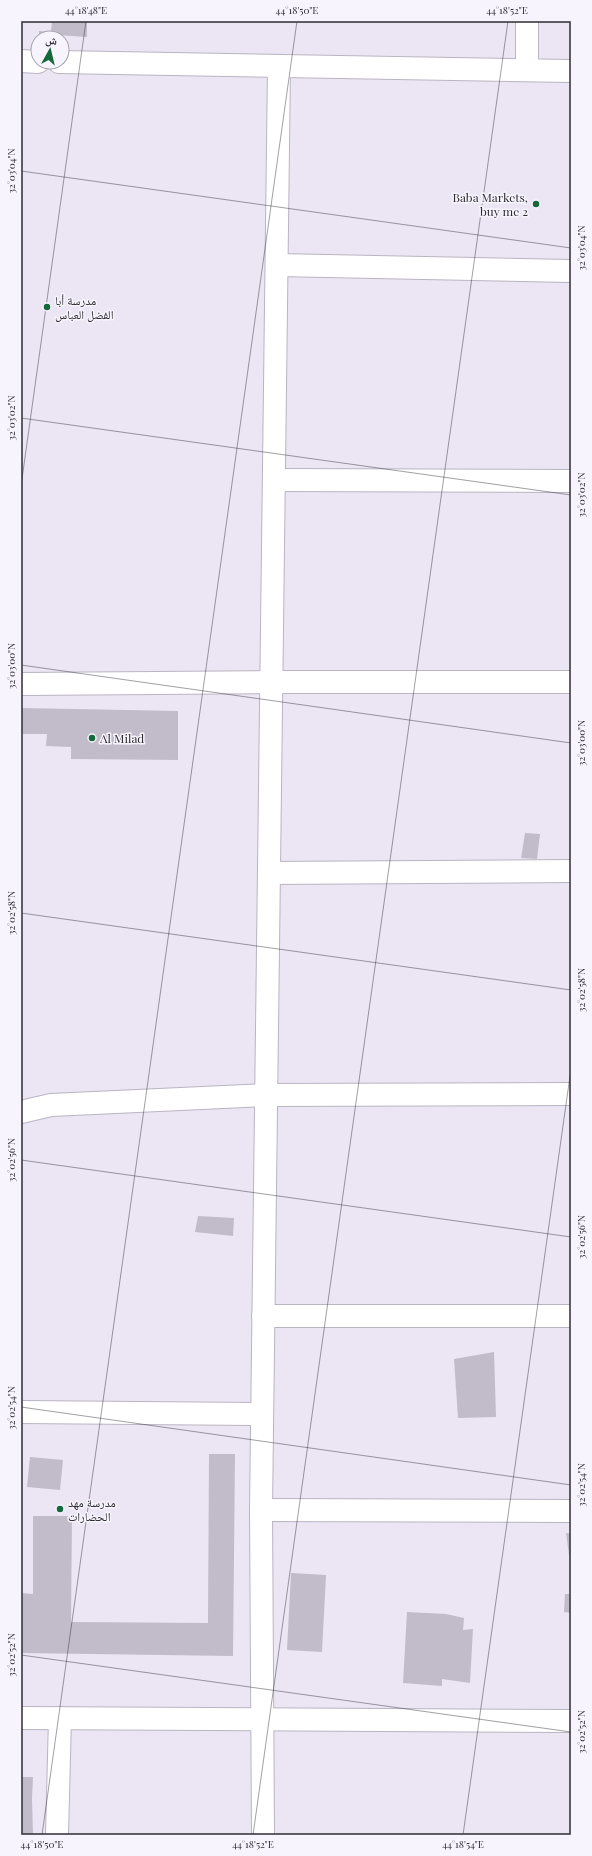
<svg xmlns="http://www.w3.org/2000/svg" width="592" height="1856" font-family="'Playfair Display','Noto Naskh Arabic',serif">
	<style>
		.building { fill: #c1bbca }
		.lines { fill: none; stroke-linecap: round; stroke-linejoin: round }
		.street-casing { stroke: #bab4c3; stroke-width: 24 }
		.street { stroke: #fff; stroke-width: 22 }
		.ticks { fill: none; stroke: #2f2d32; stroke-width: 1; stroke-opacity: 0.45 }
		.poi-dot { fill: #13693b; stroke: #f7f4fd; stroke-width: 1.5 }
		.labels { text-anchor: middle; dominant-baseline: central; stroke-width: 3; stroke-linejoin: round; paint-order: stroke }
		.poi-label { font-size: 12px; fill: #2f2d32; stroke: #f7f4fd; text-anchor: start }
		.neatline { fill: none; stroke: #2f2d32; stroke-width: 1.5 }
		.ticks-label { font-size: 10px; text-anchor: middle; fill: #2f2d32 }
	</style>
	<rect width="100%" height="100%" fill="#ebe5f4"/>
	<g class="building">
		<path d="M52,21H87V37L57,35L51,32Z"/>
		<path d="M39,31L51,32L55,38H39Z"/>
		<path d="M21,708L178,711V760L71,759V747L46,746L47,734H21Z"/>
		<path d="M525,833L540,834L537,859L521,858Z"/>
		<path d="M198,1216L234,1218L233,1236L195,1232Z"/>
		<path d="M494,1352L496,1417L458,1418L454,1359Z"/>
		<path d="M209,1454H235L233,1656L21,1653V1593L33,1594V1516H72L71,1622L208,1623Z"/>
		<path d="M30,1457L63,1460L60,1490L27,1487Z"/>
		<path d="M566,1533L571,1534V1562H570Z"/>
		<path d="M291,1573L326,1575L322,1652L287,1650Z"/>
		<path d="M565,1594H571V1613L564,1612Z"/>
		<path d="M407,1612L446,1614L464,1618L463,1630L473,1629L470,1683L442,1679V1686L403,1683Z"/>
		<path d="M21,1777H33L32,1798L33,1835H21Z"/>
	</g>
	<g class="lines">
		<defs>
			<g id="street">
				<path d="M21,61L38,62"/>
				<path d="M59,62L571,71"/>
				<path d="M527,70V21"/>
				<path d="M277,265L571,271"/>
				<path d="M274,480L571,481"/>
				<path d="M21,684L272,682H571"/>
				<path d="M269,873L571,871"/>
				<path d="M21,1112L51,1105L266,1095L571,1094"/>
				<path d="M263,1316H571"/>
				<path d="M21,1412L262,1414"/>
				<path d="M261,1510L571,1511"/>
				<path d="M21,1718L571,1721"/>
				<path d="M57,1835L60,1718"/>
				<path d="M263,1835L261,1510L279,66"/>
			</g>
		</defs>
		<use href="#street" class="street-casing"/>
		<use href="#street" class="street"/>
	</g>
	<path class="ticks" d="M21,171L571,248M21,418L571,495M21,486L86,21M21,665L571,743M21,913L571,990M21,1160L571,1237M21,1407L571,1485M21,1655L571,1732M42,1835L297,21M253,1835L508,21M463,1835L571,1069"/>
	<g class="poi-dot">
		<circle cx="536" cy="204" r="4"/>
		<circle cx="47" cy="307" r="4"/>
		<circle cx="92" cy="738" r="4"/>
		<circle cx="60" cy="1509" r="4"/>
	</g>
	<g class="labels">
		<g class="poi-label">
			<text x="528" y="197" text-anchor="end">Baba Markets,<tspan x="528" dy="14">buy me 2</tspan></text>
			<text x="55" y="300">مدرسة أبا<tspan x="55" dy="14">الفضل العباس</tspan></text>
			<text x="100" y="738">Al Milad</text>
			<text x="68" y="1502">مدرسة مهد<tspan x="68" dy="14">الحضارات</tspan></text>
		</g>
	</g>
	<rect width="592" height="1856" fill="none" stroke="#f7f4fd" stroke-width="44"/>
	<g transform="translate(50 50) rotate(8)"><circle r="19" fill="#f7f4fd" stroke="#a7a4ac"/>
	<path d="M0-3L7 15L0 10L-7 15Z" fill="#13693b"/>
	<text y="-6" font-size="11" font-weight="bold" text-anchor="middle" fill="#2f2d32">ش</text>
	</g>
	<rect x="22" y="22" width="548" height="1812" class="neatline"/>
	<g class="ticks-label">
		<text x="86" y="14">44°18'48"E</text>
		<text x="297" y="14">44°18'50"E</text>
		<text x="507" y="14">44°18'52"E</text>
		<text transform="translate(11 171) rotate(-90)" y="4">32°03'04"N</text>
		<text transform="translate(581 248) rotate(-90)" y="4">32°03'04"N</text>
		<text transform="translate(11 418) rotate(-90)" y="4">32°03'02"N</text>
		<text transform="translate(581 495) rotate(-90)" y="4">32°03'02"N</text>
		<text transform="translate(11 666) rotate(-90)" y="4">32°03'00"N</text>
		<text transform="translate(581 743) rotate(-90)" y="4">32°03'00"N</text>
		<text transform="translate(11 913) rotate(-90)" y="4">32°02'58"N</text>
		<text transform="translate(581 990) rotate(-90)" y="4">32°02'58"N</text>
		<text transform="translate(11 1160) rotate(-90)" y="4">32°02'56"N</text>
		<text transform="translate(581 1237) rotate(-90)" y="4">32°02'56"N</text>
		<text transform="translate(11 1408) rotate(-90)" y="4">32°02'54"N</text>
		<text transform="translate(581 1485) rotate(-90)" y="4">32°02'54"N</text>
		<text transform="translate(11 1655) rotate(-90)" y="4">32°02'52"N</text>
		<text transform="translate(581 1732) rotate(-90)" y="4">32°02'52"N</text>
		<text x="42" y="1848">44°18'50"E</text>
		<text x="253" y="1848">44°18'52"E</text>
		<text x="463" y="1848">44°18'54"E</text>
	</g>
</svg>
